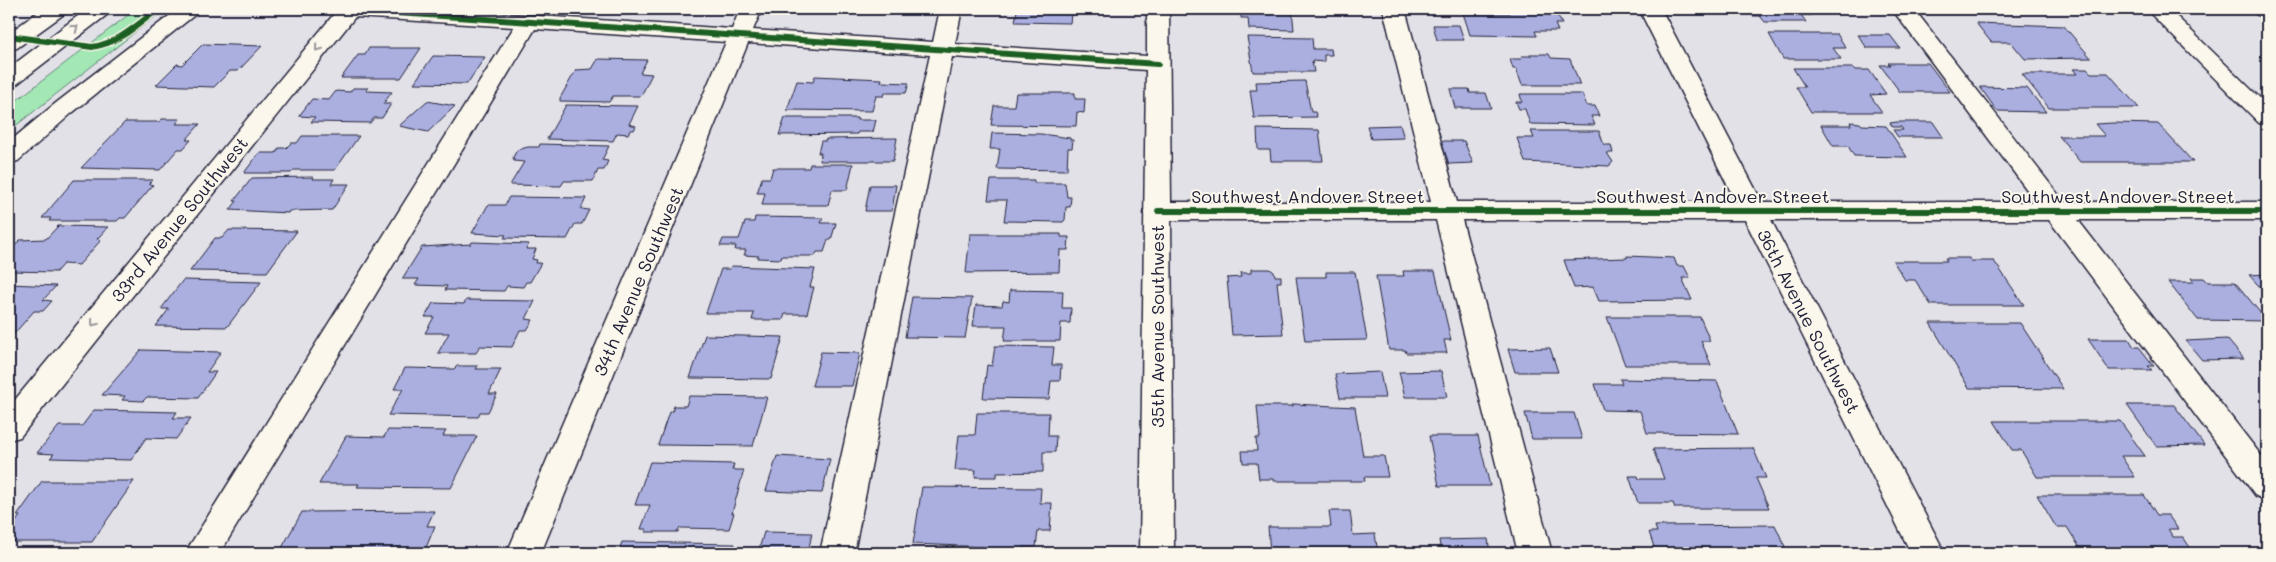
<svg xmlns="http://www.w3.org/2000/svg" width="2276" height="562" font-family="Mali,sans-serif">
	<style>
		.green { fill: #a2e7b4; stroke: #628478 }
		.building { fill: #aaafe0; stroke: #22223b }
		.lines { fill: none; stroke-linecap: round; stroke-linejoin: round }
		.minor-casing { stroke: #22223b; stroke-width: 3 }
		.highway-casing { stroke: #22223b; stroke-width: 3 }
		.minor { fill: #fbf7ec; fill-rule: evenodd }
		.highway { fill: #fbf7ec; fill-rule: evenodd }
		.cycleway-casing { stroke: #fbf7ec; stroke-width: 9 }
		.cycleway { stroke: #1b5e20; stroke-width: 6 }
		.oneway { stroke: #99979c }
		.labels { text-anchor: middle; dominant-baseline: central; stroke-width: 4; stroke-linejoin: round; paint-order: stroke }
		.street-label { font-size: 18px; fill: #22223b; stroke: #fbf7ec }
	</style>
	<rect width="100%" height="100%" fill="#e3e1e8"/>
	<filter id="ink" filterUnits="userSpaceOnUse"><feTurbulence type="fractalNoise" baseFrequency=".02" numOctaves="2"/><feDisplacementMap in="SourceGraphic" scale="10" xChannelSelector="R" yChannelSelector="G"/><feConvolveMatrix kernelMatrix="1 2 1 2 8 2 1 2 1" color-interpolation-filters="sRGB"/></filter>
	<g filter="url(#ink)">
		<path class="green" d="M136,9H165L9,131V106Z"/>
		<g class="building">
			<path d="M1000,9H1079L1078,14H1071L1070,23L1015,22L1017,10Z"/>
			<path d="M1241,9H1292L1294,30L1249,29L1248,18H1241Z"/>
			<path d="M1509,9H1549L1551,14H1557L1562,24H1555L1558,31H1535L1537,36L1470,35L1463,13H1510Z"/>
			<path d="M1747,9H1807L1812,15H1801L1806,22H1765L1760,16H1753Z"/>
			<path d="M2003,9H2043L2046,12H2006Z"/>
			<path d="M2249,9H2267V16H2257Z"/>
			<path d="M1976,23L2064,26L2091,58L2025,59L2011,42H1991Z"/>
			<path d="M1433,25H1459L1464,40H1437Z"/>
			<path d="M1769,34H1837L1846,48H1833L1841,59H1783Z"/>
			<path d="M1858,35H1890L1900,48H1867Z"/>
			<path d="M1247,37L1312,38L1313,49H1331L1332,55H1324V62L1312,61L1314,72H1253Z"/>
			<path d="M203,44L262,46L238,71H230L214,87L156,85L177,64L182,65Z"/>
			<path d="M369,48H421L401,78H341L358,55H365Z"/>
			<path d="M1530,54H1549L1551,58L1570,59L1580,85H1522L1516,69H1513L1510,59H1522L1521,56H1531Z"/>
			<path d="M433,56L485,57L467,84L414,83Z"/>
			<path d="M598,59L647,60L640,73L652,74L641,96H613L609,102L560,101V98L576,70L592,69Z"/>
			<path d="M1888,63H1928L1950,92H1900L1880,65H1890Z"/>
			<path d="M1793,68H1853L1855,70H1869L1886,94L1870,95L1882,112H1811L1796,87H1805Z"/>
			<path d="M2073,69H2087L2091,73H2108L2139,108H2049L2022,74H2077Z"/>
			<path d="M815,76L882,79L881,82L909,83L906,93H885L884,96H876L872,111L787,110L797,81L813,82Z"/>
			<path d="M1305,81L1311,112H1315L1317,117L1254,118L1250,90H1257L1256,82Z"/>
			<path d="M1980,87L2027,88L2046,112L1997,111Z"/>
			<path d="M353,88H368L366,91L392,92L383,104H391L382,118H374L370,123L311,122L315,117L299,116L312,99L329,100L336,91L350,92Z"/>
			<path d="M1450,89H1469L1470,93H1486L1491,108H1455Z"/>
			<path d="M1016,93H1075V99H1085L1084,113L1077,112L1076,126L991,125L994,106H1014Z"/>
			<path d="M1520,94H1582L1587,106H1595L1599,116H1591L1595,125L1530,124L1525,109H1519L1516,102H1522Z"/>
			<path d="M427,101L455,106L428,132L399,126Z"/>
			<path d="M566,105L638,106L629,124L636,126L634,130H630L628,134L617,133L613,141L547,139Z"/>
			<path d="M785,118H857V120H876L873,132H858L857,134L779,135Z"/>
			<path d="M162,119H180L176,124H200L186,140H191L183,149H178L160,170L81,168L125,122H159Z"/>
			<path d="M1850,122L1860,123L1862,125L1886,126L1907,157L1854,156L1848,146H1833L1821,125H1851Z"/>
			<path d="M1897,122H1933L1943,137H1898L1893,130H1903L1901,127H1893L1890,123Z"/>
			<path d="M2113,123L2158,124L2193,162H2080L2059,136H2105L2095,124Z"/>
			<path d="M1400,125L1404,138L1371,139L1367,126Z"/>
			<path d="M1257,129L1319,130L1323,161H1271L1270,150H1258Z"/>
			<path d="M1531,131H1599L1604,145H1611L1613,153H1607L1613,162L1609,166L1525,162L1517,138H1534Z"/>
			<path d="M992,133L1041,134L1070,138V140H1073L1072,148H1068L1067,170L997,169L1000,149H990Z"/>
			<path d="M302,136H359L335,170H294L291,173H244L259,153H276L279,148H286L291,143H297Z"/>
			<path d="M897,138L893,161H820L821,153H818L821,141H826V139Z"/>
			<path d="M1441,141H1464L1473,163L1449,164Z"/>
			<path d="M540,144L609,146L602,160L608,161L604,170H598L593,181H564L561,186L510,185L524,162L514,161L513,157L517,150L528,147H539Z"/>
			<path d="M810,164H853L847,190H832L828,205H762L765,193H757L762,178H770L773,168H809Z"/>
			<path d="M314,177L313,179H334L331,184H349L332,210L289,211L288,213L230,210L237,201H234L252,178Z"/>
			<path d="M74,180H153L149,184L153,185L125,218H120L117,221H49L51,218H42Z"/>
			<path d="M991,180H1034V183H1065L1067,197H1071L1070,207H1066L1065,220L1063,222L1004,221L1007,200H988Z"/>
			<path d="M870,185H896L892,211H865Z"/>
			<path d="M509,197L586,198L581,209L589,210L582,224H575L567,239L504,238L506,235L472,233L488,205H505Z"/>
			<path d="M755,217L823,218L821,223H836L831,240H828L824,252H817L815,256H782L781,259L758,258L759,256L744,255L746,250H735L736,246H720L723,239H739L745,222H754Z"/>
			<path d="M58,226L108,227L97,239L101,240L79,265L63,264L56,272L9,271V252L20,240L46,239Z"/>
			<path d="M229,230L297,231L267,272L190,271L215,238H222Z"/>
			<path d="M970,234H1061V237H1069L1068,250H1060L1059,272L966,273Z"/>
			<path d="M472,242L529,244L526,249H536L532,259L537,260L536,263H541L530,282H526L523,287L507,286L504,291L445,290L447,286L415,285L419,279H402L422,247L471,244Z"/>
			<path d="M1627,256L1674,258L1677,266H1684L1690,278H1682L1692,300L1599,301L1593,287L1574,288L1564,260L1627,258Z"/>
			<path d="M1945,258H1969L1971,261H1994L2024,305H1931L1915,280H1905L1893,261H1947Z"/>
			<path d="M731,266L815,269L810,287H814L807,314H785L783,320H752L754,313H706L721,269H730Z"/>
			<path d="M1251,269H1270L1274,272L1275,276H1281V282H1277L1283,334L1232,335L1227,278L1241,277L1240,273H1251Z"/>
			<path d="M1403,271H1435L1451,340H1444L1447,353H1406L1405,350H1389L1376,276H1404Z"/>
			<path d="M1326,272H1355L1367,340L1305,341L1296,277H1326Z"/>
			<path d="M2267,274V286H2259L2249,275Z"/>
			<path d="M2191,278H2204L2208,282H2235L2267,321L2198,320L2168,282H2194Z"/>
			<path d="M183,280L261,282L227,327L156,326L169,309H161Z"/>
			<path d="M9,284L56,286L43,300L52,301L43,311H34L13,335H9Z"/>
			<path d="M1010,290L1063,291L1062,308H1071L1070,323H1061L1060,341H1004L1006,326H973L976,305L1002,306L1003,301L1009,302Z"/>
			<path d="M912,297L972,298L965,338L905,337Z"/>
			<path d="M466,300L535,301L526,319L533,320L527,330H520L512,347L480,346L476,353H438L449,333H425L434,317H425L433,303L464,304Z"/>
			<path d="M1607,317H1700L1710,341H1701L1711,365H1625Z"/>
			<path d="M1930,323H2020L2063,389L1969,388Z"/>
			<path d="M705,335L783,337L771,379L690,378Z"/>
			<path d="M2088,339H2129L2134,347H2139L2154,366H2148L2152,370H2109Z"/>
			<path d="M2227,339L2244,359L2202,360L2186,341Z"/>
			<path d="M995,346L1054,347L1052,365H1061L1060,381H1051L1049,399L983,398L987,365L992,366Z"/>
			<path d="M1550,348L1558,372H1515L1508,349Z"/>
			<path d="M141,350L221,352L207,372H216L198,398L147,397L143,401L122,400L125,396L102,395Z"/>
			<path d="M821,352L860,353L852,386H812Z"/>
			<path d="M457,366H478L476,369H501L489,394H497L488,412H480L478,417L388,415L403,389H394L405,368L454,369Z"/>
			<path d="M1441,371L1447,397H1405L1399,372Z"/>
			<path d="M1380,372L1385,398H1340L1335,374Z"/>
			<path d="M1620,379L1717,381L1738,434L1647,433L1640,411L1603,410L1595,384H1622Z"/>
			<path d="M689,396L767,397L753,446L658,445L669,412H672L674,406H686Z"/>
			<path d="M1293,404L1355,407L1363,456H1384L1388,477H1364L1365,481H1273V479H1259L1257,463H1243L1242,451H1257L1256,438H1260L1257,406H1293Z"/>
			<path d="M2127,405H2174L2204,445L2156,446Z"/>
			<path d="M94,410L177,412L173,418H191L176,439L146,438L131,460L50,458L54,454L37,453L59,426H82Z"/>
			<path d="M977,413H1049L1048,436H1056L1055,452H1043V472L997,473V477H975L976,470H955L959,435H975Z"/>
			<path d="M1525,413H1574L1582,439H1532Z"/>
			<path d="M1994,421H2120L2145,456H2121L2135,477H2037L2021,450H2012Z"/>
			<path d="M388,430L446,431L443,436H477L451,488L357,487L359,484H319L346,436L384,437Z"/>
			<path d="M1429,436H1478L1490,486H1439Z"/>
			<path d="M1753,448L1766,478H1756L1769,508H1675L1673,503H1638L1629,476H1638L1639,479H1664L1653,449Z"/>
			<path d="M777,456L830,459L822,493L766,491Z"/>
			<path d="M650,462L734,464L732,470H744L732,513H734L729,529L680,528L678,532H646V529H641L650,505H635Z"/>
			<path d="M42,481H134L92,542H9V532L20,516H17Z"/>
			<path d="M922,487L1041,488L1040,503H1052L1050,531H1038L1036,547H1023L1022,553H986L987,547L913,544Z"/>
			<path d="M2037,495H2144L2157,515H2168L2178,529H2168L2173,537H2183L2194,553H2083L2067,527H2056Z"/>
			<path d="M434,511L427,526H435L425,550H416L414,553H279L302,512Z"/>
			<path d="M1329,511H1350L1353,535L1375,534L1378,553H1270L1268,527H1331Z"/>
			<path d="M1775,525L1788,553H1656L1649,532H1657L1655,526Z"/>
			<path d="M764,532L812,533L808,553H758Z"/>
			<path d="M1488,539L1490,553H1441L1439,540Z"/>
			<path d="M622,542L735,544L732,553H618Z"/>
		</g>
		<g class="lines">
			<defs>
				<g id="minor">
					<path d="M178,9H202L72,113L18,161L9,163V142L56,103Z"/>
					<path d="M328,9H433L732,29L740,9H762L753,30L933,42L940,9H962L955,44L1147,56V9H1169L1171,202H1431L1383,9H1405L1457,202H1736L1639,9H1661L1762,202H2036L1892,9H1914L2064,202H2267V220H2078L2267,463V500L2256,496L2049,220H1771L1945,553H1911L1745,220H1462L1552,553H1518L1436,220H1171L1174,553H1140L1146,70L952,57L854,553H820L930,55L748,43L541,553H507L726,42L535,29L220,553H185L514,27L355,17L20,437L9,440V407L334,14Z"/>
					<path d="M2146,9H2169L2267,105V125L2259,123Z"/>
				</g>
				<g id="highway">
					<path d="M42,9H67L64,14L17,48L9,50V33Z"/>
					<path d="M87,9H111L108,14L17,84L9,86V68Z"/>
				</g>
			</defs>
			<use href="#minor" class="minor-casing"/>
			<use href="#highway" class="highway-casing"/>
			<use href="#minor" class="minor"/>
			<use href="#highway" class="highway"/>
			<defs>
				<g id="cycleway">
					<path d="M339,9L1158,64"/>
					<path d="M9,36L92,47C119,43 137,25 158,9"/>
					<path d="M1158,211H2267"/>
				</g>
			</defs>
			<use href="#cycleway" class="cycleway-casing"/>
			<use href="#cycleway" class="cycleway"/>
		</g>
		<defs><path id="oneway-chevron" d="M-2-3.5L2.5 0L-2 3.5" fill="none" stroke-width="1.6" stroke-linecap="round" stroke-linejoin="round" transform="scale(1.25)"/></defs>
		<g class="oneway">
			<use href="#oneway-chevron" transform="translate(75 28) rotate(-38)"/>
			<use href="#oneway-chevron" transform="translate(318 48) rotate(129)"/>
			<use href="#oneway-chevron" transform="translate(94 323) rotate(129)"/>
		</g>
	</g>
	<g class="labels">
		<g class="street-label">
			<text x="1308" y="196">Southwest Andover Street</text>
			<text x="1713" y="196">Southwest Andover Street</text>
			<text x="2118" y="196">Southwest Andover Street</text>
			<text transform="translate(179 219) rotate(-51)">33rd Avenue Southwest</text>
			<text transform="translate(638 281) rotate(-67)">34th Avenue Southwest</text>
			<text transform="translate(1809 321) rotate(63)">36th Avenue Southwest</text>
			<text transform="translate(1157 326) rotate(-90)">35th Avenue Southwest</text>
		</g>
	</g>
	<rect width="2276" height="562" fill="none" stroke="#fbf7ec" stroke-width="30"/>
	<rect x="15" y="15" width="2246" height="532" fill="none" stroke="#22223b" stroke-width="2" filter="url(#ink)"/>
</svg>
